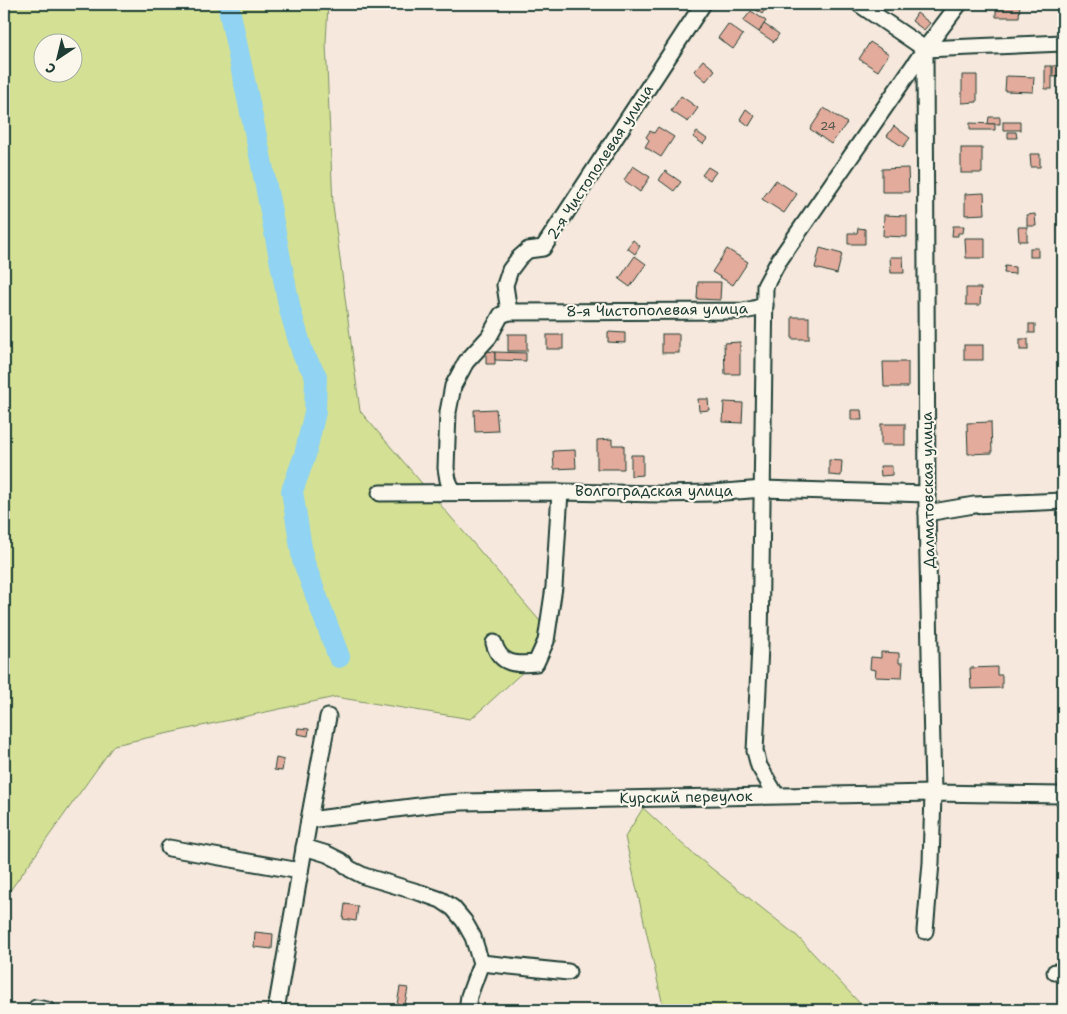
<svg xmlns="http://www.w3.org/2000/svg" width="1067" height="1014" font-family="'Shantell Sans',sans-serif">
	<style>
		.green { fill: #d4e194; stroke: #7a8f64; fill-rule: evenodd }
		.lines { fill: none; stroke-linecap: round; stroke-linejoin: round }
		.river { stroke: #90d3f2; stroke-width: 22 }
		.building { fill: #e3ab9b; stroke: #1f3d34 }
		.minor-casing { stroke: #1f3d34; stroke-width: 19 }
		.minor { stroke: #fbf7ec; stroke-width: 15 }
		.labels { text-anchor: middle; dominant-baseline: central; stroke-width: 4.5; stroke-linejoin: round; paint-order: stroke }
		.number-label { font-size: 12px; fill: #50584e }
		.street-label { font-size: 15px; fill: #1f3d34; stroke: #fbf7ec }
	</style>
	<rect width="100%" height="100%" fill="#f6e8dc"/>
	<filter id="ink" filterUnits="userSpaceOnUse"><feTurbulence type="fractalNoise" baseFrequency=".02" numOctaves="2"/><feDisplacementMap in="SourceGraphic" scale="10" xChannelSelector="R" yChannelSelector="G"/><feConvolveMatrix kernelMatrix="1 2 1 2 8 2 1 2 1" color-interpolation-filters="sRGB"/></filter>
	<g filter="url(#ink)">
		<g class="green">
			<path d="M4,4H328L326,43L333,206L360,411L557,641L471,719L335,697L114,745L4,899ZM42,42H72V72H42Z"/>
			<path d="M643,808L691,852L797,936L866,1010H664L625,837Z"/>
		</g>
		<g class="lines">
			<path class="river" d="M228,4L260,155L290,310L303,354L316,376L315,412L305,455L292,491L303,560L339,657"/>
		</g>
		<g class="building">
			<path d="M748,4H769L762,14Z"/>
			<path d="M996,4H1020L1019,17H996Z"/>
			<path d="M751,11L766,21L759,32L743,21Z"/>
			<path d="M917,13L930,23L924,30L912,21Z"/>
			<path d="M728,24L743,35L733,49L718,38Z"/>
			<path d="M764,24L779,34L774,42L759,32Z"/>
			<path d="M870,42L889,54L878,71L859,59Z"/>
			<path d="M703,60L715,70L706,81L694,71Z"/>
			<path d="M1063,65V76L1053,77V66Z"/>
			<rect x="1045" y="66" width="7" height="23"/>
			<path d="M962,75H977V102L962,103Z"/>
			<path d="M1006,76L1034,77L1033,92L1005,91Z"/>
			<path d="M681,96L698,108L688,122L671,111Z"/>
			<path d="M824,108L847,123L831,144L810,129Z"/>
			<path d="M746,109L755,116L749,126L740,119Z"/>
			<path d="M989,117H1000V124H988Z"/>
			<rect x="1003" y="122" width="17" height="8"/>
			<path d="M970,123L995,124V130H970Z"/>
			<path d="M894,126L910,138L903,147L887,136Z"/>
			<path d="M658,127L674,137L661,157L645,147L649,140L646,137L650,131L654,133Z"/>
			<path d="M697,132L707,139L703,144L693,137Z"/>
			<path d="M1008,132H1016L1017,138H1008Z"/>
			<rect x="961" y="148" width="21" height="25"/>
			<path d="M1030,154H1040V167H1031Z"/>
			<path d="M633,166L650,177L640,192L624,180Z"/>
			<path d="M708,167L716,172L710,180L702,175Z"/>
			<path d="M908,168L909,192H882V169Z"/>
			<path d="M665,171L681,182L674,191L659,180Z"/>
			<path d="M776,180L797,194L784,213L762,199Z"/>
			<path d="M984,193L985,214L965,215V194Z"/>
			<path d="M1035,214L1036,226H1027V215Z"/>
			<path d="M884,215L907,216V237L883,236Z"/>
			<path d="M953,226H964L963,233H958V236H952Z"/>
			<path d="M1018,227H1027V241H1019Z"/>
			<path d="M858,228L865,229V244H848V233H857Z"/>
			<path d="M965,238H985V258H966Z"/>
			<path d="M633,240L640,246L635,254L627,248Z"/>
			<path d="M820,248L842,254L837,274L815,268Z"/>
			<rect x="1030" y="248" width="8" height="9"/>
			<path d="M727,249L748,262L733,285L712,272Z"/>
			<path d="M635,256L646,264L630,287L619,279Z"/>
			<path d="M890,257H903L904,273H891Z"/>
			<path d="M1005,266L1015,267V274L1004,273Z"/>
			<path d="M698,282H721L720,300L697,299Z"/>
			<path d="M966,288H981L980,305H966Z"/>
			<rect x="792" y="317" width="17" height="22"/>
			<rect x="1029" y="324" width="6" height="9"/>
			<path d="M608,332L625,333V343L608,342Z"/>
			<rect x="508" y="334" width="19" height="17"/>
			<rect x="662" y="334" width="17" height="19"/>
			<rect x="547" y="335" width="16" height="14"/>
			<rect x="1020" y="339" width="8" height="11"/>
			<path d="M740,342V374H725L724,343Z"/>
			<rect x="964" y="345" width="19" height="15"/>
			<path d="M486,351L495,352V364H486Z"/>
			<path d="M495,352L526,353V361L495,360Z"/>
			<path d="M883,362H908V387H884Z"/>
			<path d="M698,399H708L709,410L699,411Z"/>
			<path d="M724,402L743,403L742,423L723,422Z"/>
			<path d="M496,409L498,431L475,432L474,410Z"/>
			<path d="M851,410H861L862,420H851Z"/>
			<path d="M991,422L992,453L968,454L967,423Z"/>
			<rect x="881" y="424" width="24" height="21"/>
			<path d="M612,439V445H624V469H597V440Z"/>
			<path d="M575,450L576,468L554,469L553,451Z"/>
			<path d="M631,455H643V475L631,476Z"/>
			<path d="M829,460L842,461L841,476L829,475Z"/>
			<path d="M880,466H892V475L881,476Z"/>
			<path d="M881,652L899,653V663H903L902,678L875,677L876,670L870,669L871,657L881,658Z"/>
			<path d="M997,667V675H1002V688L971,689L970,668Z"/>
			<path d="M298,728L309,729L308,736L297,734Z"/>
			<path d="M276,758L284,760L282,771L274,770Z"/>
			<path d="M345,904L358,906L356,921L343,919Z"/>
			<path d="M255,932L273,934L272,949L254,947Z"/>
			<path d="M400,987L408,988L404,1010H396Z"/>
		</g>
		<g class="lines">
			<defs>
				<g id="minor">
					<path d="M859,4L925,49L1063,43"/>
					<path d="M509,312L505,285L510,270L519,258L528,250L543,248L703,4"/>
					<path d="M453,492L448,480L446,468L448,412L453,386L466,362L489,337L501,315L509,312L743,311L754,309L765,305"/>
					<path d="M380,493L560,492L660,494L712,493L763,489L927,494"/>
					<path d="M927,513L974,505L1063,501"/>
					<path d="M494,643C500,665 516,665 536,663L546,641L554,587L560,492"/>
					<path d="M776,795L759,766L755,751L760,646L765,286L778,262L925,49L959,4"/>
					<path d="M309,820L435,804L462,802L933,793L1063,795"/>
					<path d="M304,847L327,854L341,861L350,869L364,876L421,893L441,900L453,908L464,921L473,937L481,963L469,996L467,1010"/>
					<path d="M169,848L300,871"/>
					<path d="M925,931L931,863L933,793L927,513L925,49"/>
					<path d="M481,963L568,972"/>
					<path d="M1055,972H1063"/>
					<path d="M36,1008L47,1010"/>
					<path d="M276,1010L309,820L328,717"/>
				</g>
			</defs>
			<use href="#minor" class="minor-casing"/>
			<use href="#minor" class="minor"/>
		</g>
	</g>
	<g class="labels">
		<g class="number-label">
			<text x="828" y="126">24</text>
		</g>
		<g class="street-label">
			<text transform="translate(600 162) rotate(-57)">2-я Чистополевая улица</text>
			<text transform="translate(657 310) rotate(-1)">8-я Чистополевая улица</text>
			<text transform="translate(928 490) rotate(-91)">Далматовская улица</text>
			<text x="654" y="491">Волгоградская улица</text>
			<text transform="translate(686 797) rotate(-1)">Курский переулок</text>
		</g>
	</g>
	<rect width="1067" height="1014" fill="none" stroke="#fbf7ec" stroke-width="20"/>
	<rect x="10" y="10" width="1047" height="994" fill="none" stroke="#1f3d34" stroke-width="2" filter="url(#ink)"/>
	<g transform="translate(58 58) rotate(215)"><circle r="24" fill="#fbf7ec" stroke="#a3ada2"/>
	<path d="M0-4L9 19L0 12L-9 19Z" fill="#1f3d34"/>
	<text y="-8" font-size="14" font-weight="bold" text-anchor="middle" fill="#1f3d34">С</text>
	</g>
</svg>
